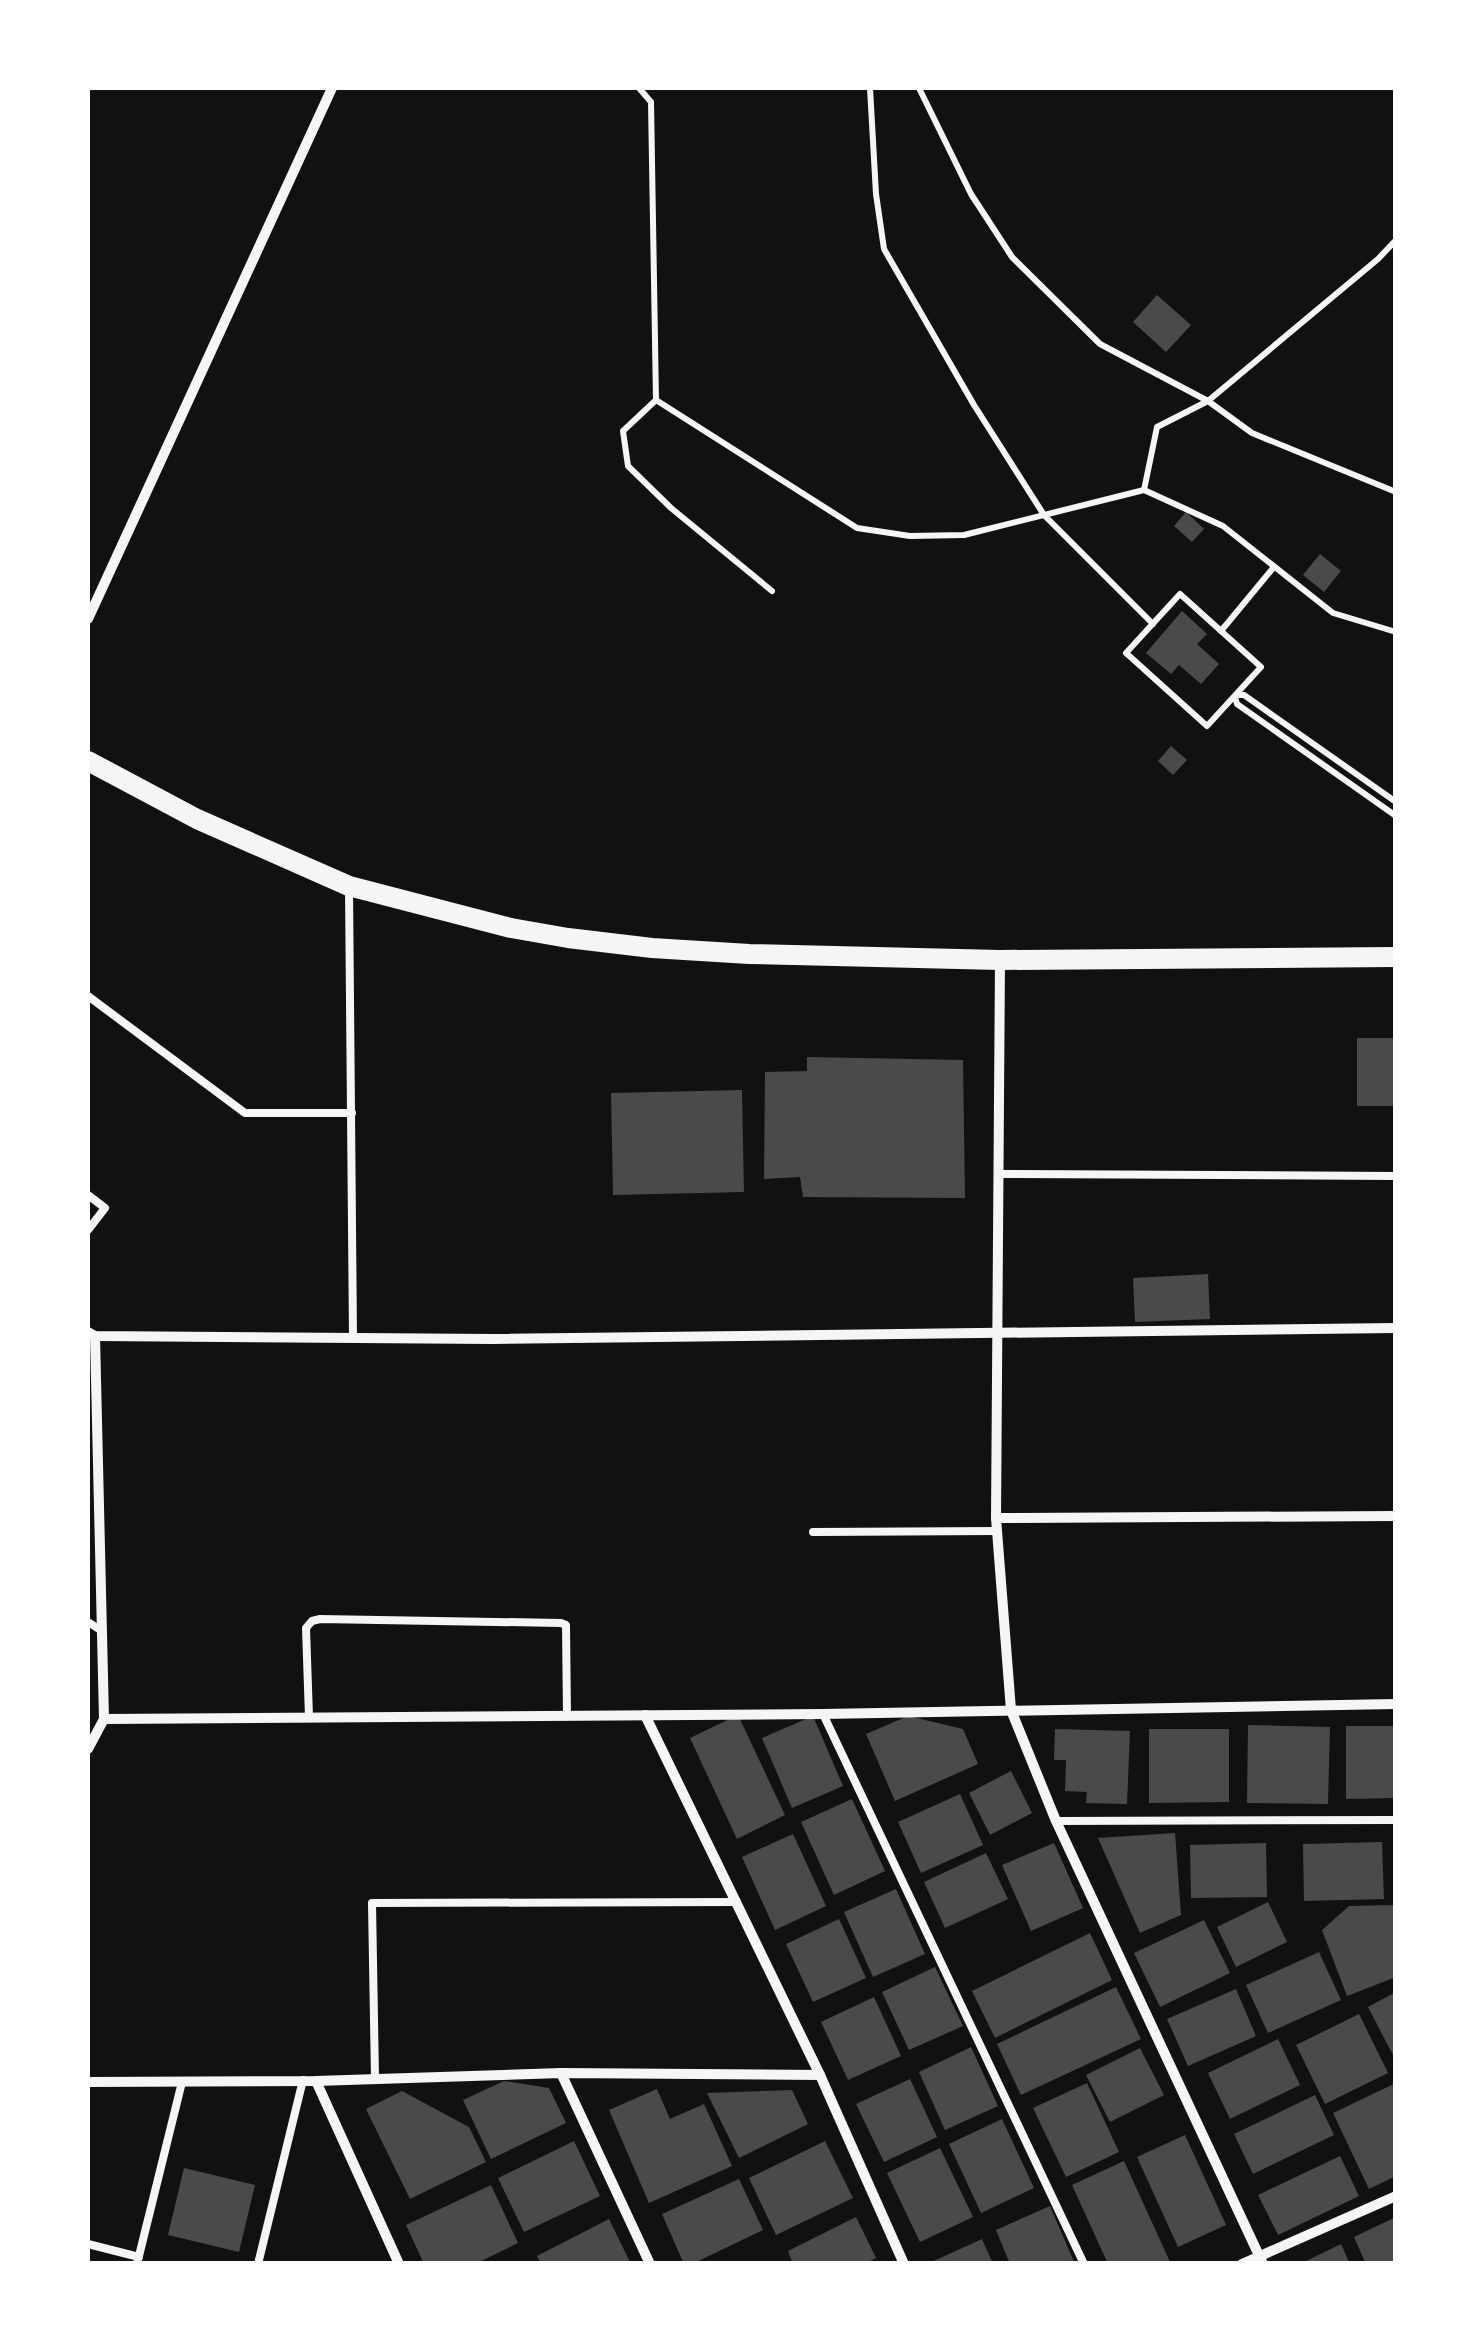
<svg xmlns="http://www.w3.org/2000/svg" width="1483" height="2351" font-family="Rubik,sans-serif">
	<style>
		.building { fill: #4a4a4a }
		.lines { fill: none; stroke-linecap: round; stroke-linejoin: round }
		.path { stroke: #f5f5f5; stroke-width: 6 }
		.service { stroke: #f5f5f5; stroke-width: 8 }
		.minor { stroke: #f5f5f5; stroke-width: 10 }
		.secondary { stroke: #f5f5f5; stroke-width: 20 }
	</style>
	<rect width="100%" height="100%" fill="#111"/>
	<g class="building">
		<path d="M1157,295L1191,325L1166,352L1133,322Z"/>
		<path d="M1186,512L1204,529L1192,542L1174,526Z"/>
		<path d="M1320,554L1341,571L1324,592L1303,575Z"/>
		<path d="M1182,611L1207,634L1197,644L1219,664L1201,684L1179,665L1171,674L1146,653Z"/>
		<path d="M1171,746L1187,760L1173,775L1158,761Z"/>
		<rect x="1357" y="1038" width="39" height="68"/>
		<path d="M807,1057L963,1060L965,1198L803,1197L800,1177L764,1179L765,1072L807,1071Z"/>
		<path d="M742,1090L744,1192L613,1195L611,1093Z"/>
		<path d="M1208,1274L1210,1319L1135,1322L1133,1278Z"/>
		<path d="M738,1715L785,1815L737,1839L690,1738Z"/>
		<path d="M813,1716L843,1786L792,1808L762,1738Z"/>
		<path d="M908,1716L963,1729L978,1764L895,1801L866,1734Z"/>
		<path d="M1248,1725L1330,1727L1328,1804L1247,1803Z"/>
		<path d="M1346,1726H1396V1798L1346,1799Z"/>
		<path d="M1055,1729L1130,1731L1127,1804L1086,1803L1087,1792L1065,1791L1066,1760H1054Z"/>
		<path d="M1149,1729H1229V1802L1149,1803Z"/>
		<path d="M1011,1771L1032,1813L990,1835L969,1793Z"/>
		<path d="M960,1794L983,1845L921,1873L898,1822Z"/>
		<path d="M852,1799L885,1871L834,1895L801,1822Z"/>
		<path d="M1175,1833L1181,1915L1140,1933L1098,1838Z"/>
		<path d="M793,1834L826,1906L775,1930L742,1857Z"/>
		<path d="M1382,1842L1384,1899L1304,1901L1303,1844Z"/>
		<path d="M1054,1843L1083,1908L1031,1931L1002,1865Z"/>
		<path d="M1266,1843L1267,1897L1191,1898L1190,1845Z"/>
		<path d="M986,1853L1008,1899L945,1928L924,1882Z"/>
		<path d="M896,1889L925,1954L873,1977L844,1912Z"/>
		<path d="M1268,1902L1287,1942L1236,1967L1217,1927Z"/>
		<path d="M1396,1905V1977L1347,1996L1322,1930L1349,1906Z"/>
		<path d="M839,1919L866,1978L813,2002L786,1944Z"/>
		<path d="M1204,1920L1230,1973L1160,2007L1134,1953Z"/>
		<path d="M1090,1933L1112,1980L995,2038L972,1991Z"/>
		<path d="M1319,1952L1341,2000L1268,2033L1246,1985Z"/>
		<path d="M935,1967L963,2026L909,2050L882,1992Z"/>
		<path d="M1116,1987L1141,2039L1021,2095L997,2044Z"/>
		<path d="M1236,1989L1256,2036L1188,2066L1167,2019Z"/>
		<path d="M1396,1992V2061L1368,2007Z"/>
		<path d="M874,1997L901,2056L848,2080L821,2022Z"/>
		<path d="M1359,2014L1388,2073L1325,2104L1296,2045Z"/>
		<path d="M1278,2039L1300,2085L1230,2119L1208,2073Z"/>
		<path d="M971,2047L998,2106L945,2130L919,2072Z"/>
		<path d="M1140,2048L1164,2095L1110,2122L1086,2075Z"/>
		<path d="M910,2079L937,2137L884,2162L856,2104Z"/>
		<path d="M504,2081L549,2088L566,2123L491,2159L463,2100Z"/>
		<path d="M1087,2083L1119,2152L1066,2177L1033,2108Z"/>
		<path d="M1396,2083V2176L1369,2189L1333,2113Z"/>
		<path d="M657,2089L670,2119L704,2104L732,2166L649,2203L609,2110Z"/>
		<path d="M792,2090L808,2124L739,2158L707,2093Z"/>
		<path d="M402,2091L469,2127L486,2162L410,2199L366,2109Z"/>
		<path d="M1315,2095L1334,2135L1253,2174L1234,2134Z"/>
		<path d="M1002,2119L1034,2188L981,2213L949,2144Z"/>
		<path d="M1185,2135L1226,2225L1178,2247L1137,2157Z"/>
		<path d="M574,2141L600,2196L524,2232L498,2178Z"/>
		<path d="M825,2141L853,2198L776,2235L749,2178Z"/>
		<path d="M940,2148L973,2217L920,2242L887,2173Z"/>
		<path d="M1340,2156L1359,2196L1278,2235L1258,2195Z"/>
		<path d="M1124,2161L1171,2264H1108L1072,2185Z"/>
		<path d="M184,2168L255,2185L239,2252L168,2235Z"/>
		<path d="M739,2179L763,2230L692,2264H684L662,2214Z"/>
		<path d="M491,2185L518,2243L475,2264H424L406,2225Z"/>
		<path d="M1050,2206L1075,2264H1010L996,2230Z"/>
		<path d="M856,2217L876,2258L865,2264H793L788,2251Z"/>
		<path d="M1396,2217V2264H1366L1354,2237Z"/>
		<path d="M609,2219L631,2264H541L537,2256Z"/>
		<path d="M982,2239L993,2264H927Z"/>
		<path d="M1341,2244L1350,2264H1300Z"/>
	</g>
	<g class="lines">
		<g class="path">
			<path d="M639,88L651,102L656,400L857,528L910,536L964,535L1144,490L1223,526L1333,613L1396,632"/>
			<path d="M870,88L876,194L884,249L974,405L1044,515L1153,624"/>
			<path d="M919,88L971,194L1012,257L1100,344L1208,401L1252,433L1396,492"/>
			<path d="M656,400L623,431L628,466L671,508L772,591"/>
			<path d="M1144,490L1157,427L1208,401L1378,259L1396,240"/>
			<path d="M1180,594L1261,667L1207,726L1126,653Z"/>
			<path d="M1221,631L1274,567"/>
			<path d="M1236,695H1244L1396,802"/>
			<path d="M1235,697L1237,704L1396,816"/>
		</g>
		<g class="service">
			<path d="M349,888L353,1338"/>
			<path d="M88,996L245,1113H352"/>
			<path d="M1000,1174L1396,1176"/>
			<path d="M88,1195L105,1208L88,1230"/>
			<path d="M813,1532L997,1531"/>
			<path d="M88,1622L102,1631"/>
			<path d="M823,1714L1084,2264"/>
			<path d="M309,1717L306,1628L312,1621L320,1619L561,1623L566,1625L567,1716"/>
			<path d="M1056,1821L1396,1820"/>
			<path d="M375,2078L372,1903L737,1902"/>
			<path d="M88,2244L139,2257"/>
			<path d="M137,2264L182,2082"/>
			<path d="M258,2264L303,2080"/>
		</g>
		<g class="minor">
			<path d="M88,619L332,88"/>
			<path d="M1000,960L996,1518L1011,1710L1056,1821L1263,2264"/>
			<path d="M88,1332L95,1336L493,1339L1396,1328"/>
			<path d="M996,1518L1396,1516"/>
			<path d="M645,1715L820,2075L904,2264"/>
			<path d="M104,1719L823,1714L1396,1704"/>
			<path d="M88,1749L104,1719L95,1336"/>
			<path d="M561,2073L650,2264"/>
			<path d="M316,2081L399,2264"/>
			<path d="M88,2082L316,2081L561,2073L820,2075"/>
			<path d="M1242,2264L1396,2196"/>
		</g>
		<path class="secondary" d="M88,761L197,819L349,886L511,928L568,938L652,948L749,954L1000,960L1396,957"/>
	</g>
	<rect width="1483" height="2351" fill="none" stroke="#ffffff" stroke-width="180"/>
</svg>
